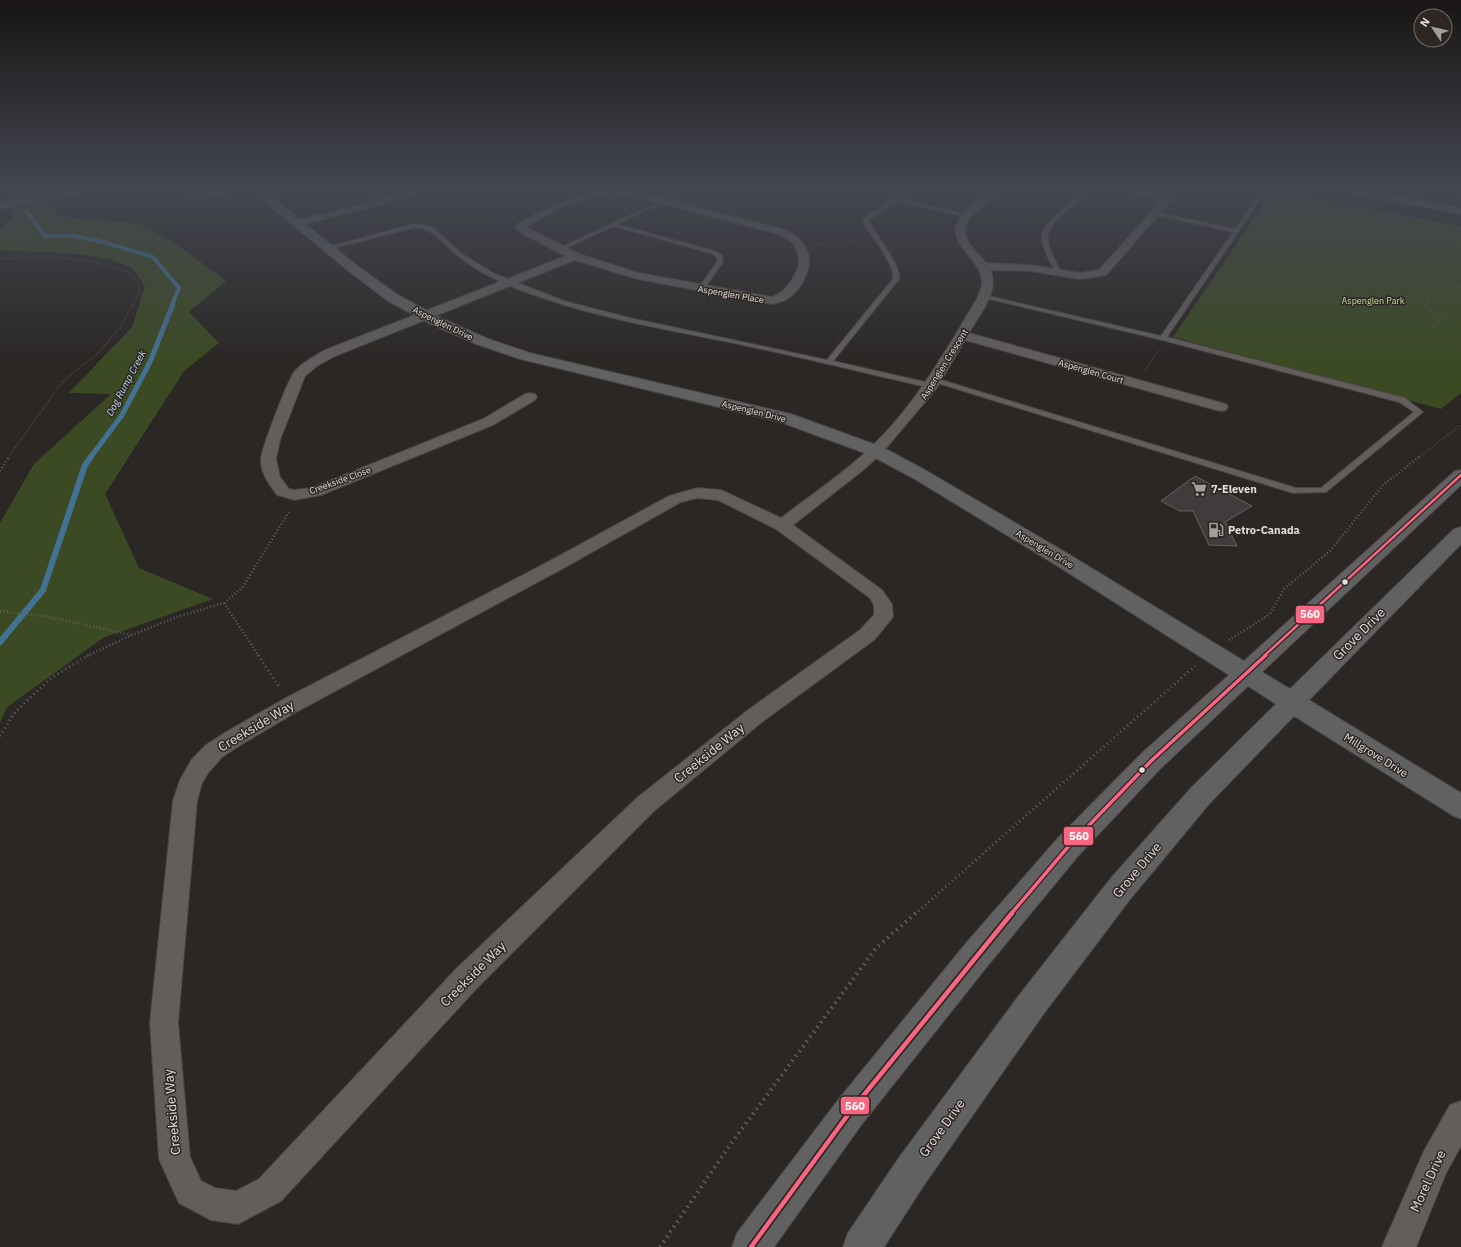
<svg xmlns="http://www.w3.org/2000/svg" width="1461" height="1247" font-family="'IBM Plex Sans',sans-serif">
	<style>
		.green { fill: #3c4a24 }
		.lines { fill: none; stroke-linecap: round; stroke-linejoin: round }
		.stream-far2 { stroke: #437194; stroke-width: 4 }
		.stream-far1 { stroke: #437194; stroke-width: 5 }
		.stream { stroke: #437194; stroke-width: 6 }
		.building { fill: #403c3b; stroke: #64615f }
		.lane-casing { stroke: #494544; stroke-width: 2 }
		.street-casing { stroke: #494544; stroke-width: 2 }
		.secondary-casing { stroke: #494544; stroke-width: 2 }
		.path-far4 { stroke: #625f5e; stroke-width: 1.5; stroke-dasharray: 0.5 1.5; stroke-linecap: butt }
		.path-far3 { stroke: #625f5e; stroke-width: 2; stroke-dasharray: 0.5 2; stroke-linecap: butt }
		.path-far2 { stroke: #625f5e; stroke-width: 2.5; stroke-dasharray: 1 2.5; stroke-linecap: butt }
		.path-far1 { stroke: #625f5e; stroke-width: 3; stroke-dasharray: 1 3.5; stroke-linecap: butt }
		.path { stroke: #625f5e; stroke-width: 4; stroke-dasharray: 1.5 4.5; stroke-linecap: butt }
		.lane { fill: #615e5c; fill-rule: evenodd }
		.street { fill: #615e5c; fill-rule: evenodd }
		.secondary { fill: #616161; fill-rule: evenodd }
		.bus-1-far2-casing { stroke: #2d2623; stroke-width: 5 }
		.bus-1-far1-casing { stroke: #2d2623; stroke-width: 6 }
		.bus-1-casing { stroke: #2d2623; stroke-width: 8 }
		.bus-1-far2 { stroke: #fa6682; stroke-width: 2.5 }
		.bus-1-far1 { stroke: #fa6682; stroke-width: 3.5 }
		.bus-1 { stroke: #fa6682; stroke-width: 4.5 }
		.bus-dot { fill: #e4dfdd; stroke: #2d2623; stroke-width: 1.5 }
		.labels { text-anchor: middle; dominant-baseline: central; stroke-width: 3; stroke-linejoin: round; paint-order: stroke }
		.far-street-label { font-size: 9px; fill: #e4dfdd; stroke: #2d2623 }
		.far-park-label { font-size: 9px; fill: #c1e290; stroke: #2d2623 }
		.far-water-label { font-size: 10px; font-style: italic; fill: #bedbf2; stroke: #2d2623 }
		.poi-label { font-size: 11px; font-weight: bold; fill: #e4dfdd; stroke: #2d2623; text-anchor: start }
		.street-label { font-size: 11px; fill: #e4dfdd; stroke: #2d2623 }
		.near-street-label { font-size: 13px; fill: #e4dfdd; stroke: #2d2623 }
		.line-badge { stroke: #2d2623; stroke-width: 1.5 }
		.badge-label { font-size: 11px; text-anchor: middle; font-weight: bold; fill: #fff }
	</style>
	<rect width="100%" height="100%" fill="#2b2725"/>
	<g class="green">
		<path d="M8,187H46L45,192L53,201L59,216L138,224L172,241L226,281L189,312L219,343L184,371L105,494L139,568L213,599L103,638L7,707L0,723V523L34,464L111,394L69,393L132,327L145,286C141,281 137,272 132,269C107,251 36,252 4,251L0,250V230L15,214L8,196Z"/>
		<path d="M1273,191L1461,226V393L1441,409L1173,337Z"/>
	</g>
	<g class="lines">
		<g class="stream-far2">
			<path d="M17,193L18,187"/>
			<path d="M26,211L45,236H74L103,242L153,257L179,288L172,305"/>
		</g>
		<path class="stream-far1" d="M90,458L122,415L150,362L173,304"/>
		<path class="stream" d="M0,642L43,590L85,465L91,457"/>
	</g>
	<path class="building" d="M1195,476L1252,506L1225,522L1237,546L1209,545L1193,511H1180L1161,501Z"/>
	<g class="lines">
		<defs>
			<g id="lane">
				<path d="M911,187H916L900,199L970,215L967,217L897,201L869,220L870,224C877,235 902,267 899,279L833,361L934,384L935,386L931,388C865,373 800,357 734,343C669,330 603,319 540,297C511,287 481,275 457,255C443,244 432,226 413,228L327,250L324,248L413,224H420L432,227L462,254L495,274L564,301L630,318L827,360L893,279C896,267 871,235 864,224L863,219Z"/>
				<path d="M1090,187H1095C1084,199 1047,220 1048,238C1048,250 1056,261 1061,272L1056,273C1051,263 1041,247 1042,235C1045,219 1077,197 1090,187Z"/>
				<path d="M1240,187H1250L1266,191L1167,337L1405,398L1423,412L1326,492L1293,493L931,381L935,379H938L1296,488H1321L1414,412L1399,402L1162,340L981,297L984,295L1161,336L1233,232L1151,214L1154,212L1235,229L1261,192Z"/>
				<path d="M663,200L665,202L617,224L714,251L722,255L723,262L703,290L698,289L717,262V257L710,253L613,226L562,250L557,249Z"/>
			</g>
			<g id="street">
				<path d="M230,187H246L245,189L197,200L192,197L194,195Z"/>
				<path d="M417,187H430L429,189L377,206L297,226L292,223L294,221L371,202Z"/>
				<path d="M997,187H1007C996,201 954,216 968,241C972,249 980,255 986,263L1031,265L1080,273L1099,270L1160,202L1158,199L1153,197L1114,190L1110,187C1123,187 1152,188 1163,195C1166,196 1168,200 1170,202L1106,275L1080,279L1031,271L990,270C1001,290 979,315 969,333L1226,404L1228,407L1226,410L1221,411L1216,410L965,340L936,389L881,454L862,471L793,525L882,590L892,604L893,617L874,640L762,722L654,811L477,988L281,1201L238,1224L211,1220L179,1203L159,1159L150,1023L173,801L180,780L192,759L206,745L226,732L284,699L548,562L669,496L697,488L721,490L781,518C811,495 843,474 870,448C916,405 946,350 978,297C981,289 984,281 980,273C972,251 942,241 963,214C972,203 985,195 997,187ZM697,498L718,500L776,529L870,598L874,605V615L860,630L748,710L638,797L457,968L259,1179L236,1191L215,1188L201,1181L190,1157L178,1023L197,801L202,783L208,773L222,757L242,744L298,711L560,570L681,502Z"/>
				<path d="M612,188H623L783,229C792,233 801,238 806,248C815,265 802,290 787,299C782,302 777,303 772,304L637,279L575,260L335,356L317,366L305,376L280,440L276,459L280,477L289,489L295,490L312,488L483,419L525,394L530,393L535,394L537,397L535,400L493,425L321,495L295,500L277,495C269,484 261,474 261,460C260,452 289,377 295,371C303,362 315,356 325,350L566,256L523,234L517,230L516,226C521,220 530,217 538,213C562,202 585,191 612,188ZM612,193L623,194L775,233C783,237 792,240 796,248C805,266 789,291 772,297L639,273L579,254L526,227C551,211 582,197 612,193Z"/>
				<path d="M1461,1101V1146L1446,1173L1416,1247H1382L1424,1151L1450,1105Z"/>
			</g>
			<g id="secondary">
				<path d="M81,187H103L98,190L0,209V203Z"/>
				<path d="M247,187H259L359,267L398,295L441,318L486,338L530,353L791,414L882,447L925,470L1070,555L1244,661L1455,471L1461,470V485L1262,672L1290,689L1454,529L1461,527V544L1309,700L1461,793V819L1452,815L1294,716L1209,804L1131,898L1042,1016L924,1185L884,1247H843L848,1233L898,1159L1020,994L1111,878L1191,788L1276,704L1248,686L1160,769L1078,856L989,964L862,1124L774,1247H732L737,1233L838,1100L967,942L1058,838L1142,753L1229,675L1056,565L913,478L870,455L780,422L520,359L476,344L431,324L388,301L351,273Z"/>
				<path d="M1329,187H1351L1461,208V214L1334,190Z"/>
			</g>
		</defs>
		<use href="#lane" class="lane-casing"/>
		<use href="#street" class="street-casing"/>
		<use href="#secondary" class="secondary-casing"/>
		<g class="path-far4">
			<path d="M1248,237L1273,246L1461,287"/>
			<path d="M817,244L862,242"/>
			<path d="M0,259C39,257 78,256 116,268C123,270 131,272 135,278C139,282 139,287 140,292L133,305"/>
			<path d="M1426,305L1436,282"/>
		</g>
		<g class="path-far3">
			<path d="M1426,304L1425,307L1442,319L1430,329"/>
			<path d="M1145,370L1158,351"/>
			<path d="M8,458L62,382L97,354L120,328L133,304"/>
			<path d="M1418,458L1461,425"/>
		</g>
		<g class="path-far2">
			<path d="M0,471L9,457"/>
			<path d="M224,603L259,656"/>
			<path d="M0,611L44,616L131,635"/>
			<path d="M1229,640L1270,614L1284,589L1330,551L1383,485L1419,457"/>
			<path d="M87,656L132,635L177,617L224,603L242,588L290,510"/>
		</g>
		<g class="path-far1">
			<path d="M258,655L280,688"/>
			<path d="M0,736L15,712L51,678L89,655"/>
			<path d="M915,914L1195,666"/>
		</g>
		<path class="path" d="M660,1247L730,1145L876,948L916,913"/>
		<use href="#lane" class="lane"/>
		<use href="#street" class="street"/>
		<use href="#secondary" class="secondary"/>
		<defs>
			<path id="bus-1-far2" d="M1264,656L1461,475"/>
			<path id="bus-1-far1" d="M1011,914L1068,847L1151,761L1266,655"/>
			<path id="bus-1" d="M751,1247L850,1112L1012,913"/>
		</defs>
		<use href="#bus-1-far2" class="bus-1-far2-casing"/>
		<use href="#bus-1-far1" class="bus-1-far1-casing"/>
		<use href="#bus-1" class="bus-1-casing"/>
		<use href="#bus-1-far2" class="bus-1-far2"/>
		<use href="#bus-1-far1" class="bus-1-far1"/>
		<use href="#bus-1" class="bus-1"/>
	</g>
	<linearGradient id="sky" x2="0" y2="1"><stop stop-color="#181514"/><stop offset="0.52" stop-color="#444751"/><stop offset="1" stop-color="#444751" stop-opacity="0"/></linearGradient>
	<rect width="1461" height="362" fill="url(#sky)"/>
	<defs>
		<symbol id="supermarket-bare" viewBox="-9 -9 18 18"><path d="M-6-5.5h2.5l.6 2H6L4.5 2H-2.5L-4.4-4H-6ZM-1.5 3.2a1.3 1.3 0 1 0 .1 0ZM3 3.2a1.3 1.3 0 1 0 .1 0Z" fill="#a39f9d" stroke="#2d2623" stroke-width="2.5" paint-order="stroke"/></symbol>
		<symbol id="fuel-bare" viewBox="-9 -9 18 18"><path d="M-5.5-6h7V0h2V4h1.3V-2.5L3-4.5l.8-.8L6-3V5H2.5V1h-1V6h-7ZM-4.2-4.7v3.2H.2V-4.7Z" fill="#a39f9d" stroke="#2d2623" stroke-width="2.5" paint-order="stroke"/></symbol>
	</defs>
	<g fill-rule="evenodd">
		<use href="#supermarket-bare" x="1188" y="478" width="22" height="22"/>
		<use href="#fuel-bare" x="1205" y="519" width="22" height="22"/>
	</g>
	<g class="bus-dot">
		<circle cx="1345" cy="582" r="3.5"/>
		<circle cx="1142" cy="770" r="3.5"/>
	</g>
	<g class="labels">
		<g class="far-street-label">
			<text transform="translate(731 294) rotate(10)">Aspenglen Place</text>
			<text transform="translate(443 323) rotate(26)">Aspenglen Drive</text>
			<text transform="translate(944 364) rotate(-58)">Aspenglen Crescent</text>
			<text transform="translate(1091 371) rotate(16)">Aspenglen Court</text>
			<text transform="translate(754 411) rotate(14)">Aspenglen Drive</text>
			<text transform="translate(340 480) rotate(-20)">Creekside Close</text>
			<text transform="translate(1045 549) rotate(31)">Aspenglen Drive</text>
		</g>
		<g class="far-park-label">
			<text x="1373" y="300">Aspenglen Park</text>
		</g>
		<g class="far-water-label">
			<text transform="translate(126 383) rotate(-62)">Dog Rump Creek</text>
		</g>
		<g class="poi-label">
			<text x="1211" y="489">7-Eleven</text>
			<text x="1228" y="530">Petro-Canada</text>
		</g>
		<g class="street-label">
			<text transform="translate(1376 755) rotate(32)">Millgrove Drive</text>
		</g>
		<g class="near-street-label">
			<text transform="translate(1359 634) rotate(-45)">Grove Drive</text>
			<text transform="translate(256 726) rotate(-31)">Creekside Way</text>
			<text transform="translate(709 753) rotate(-39)">Creekside Way</text>
			<text transform="translate(1137 870) rotate(-50)">Grove Drive</text>
			<text transform="translate(473 974) rotate(-45)">Creekside Way</text>
			<text transform="translate(172 1112) rotate(-95)">Creekside Way</text>
			<text transform="translate(942 1128) rotate(-54)">Grove Drive</text>
			<text transform="translate(1428 1181) rotate(-65)">Morel Drive</text>
		</g>
	</g>
	<g class="line-badge">
		<rect x="1295" y="605" width="30" height="19" rx="4" fill="#fa6682"/>
		<rect x="1063" y="826" width="31" height="20" rx="4" fill="#fa6682"/>
		<rect x="840" y="1096" width="30" height="19" rx="4" fill="#fa6682"/>
	</g>
	<g class="badge-label">
		<text x="1310" y="618">560</text>
		<text x="1079" y="840">560</text>
		<text x="855" y="1110">560</text>
	</g>
	<g transform="translate(1433 28) rotate(305)"><circle r="19" fill="#2d2623" stroke="#76706d"/>
	<path d="M0-3L7 15L0 10L-7 15Z" fill="#a39f9d"/>
	<text y="-6" font-size="11" font-weight="bold" text-anchor="middle" fill="#e4dfdd">N</text>
	</g>
</svg>
